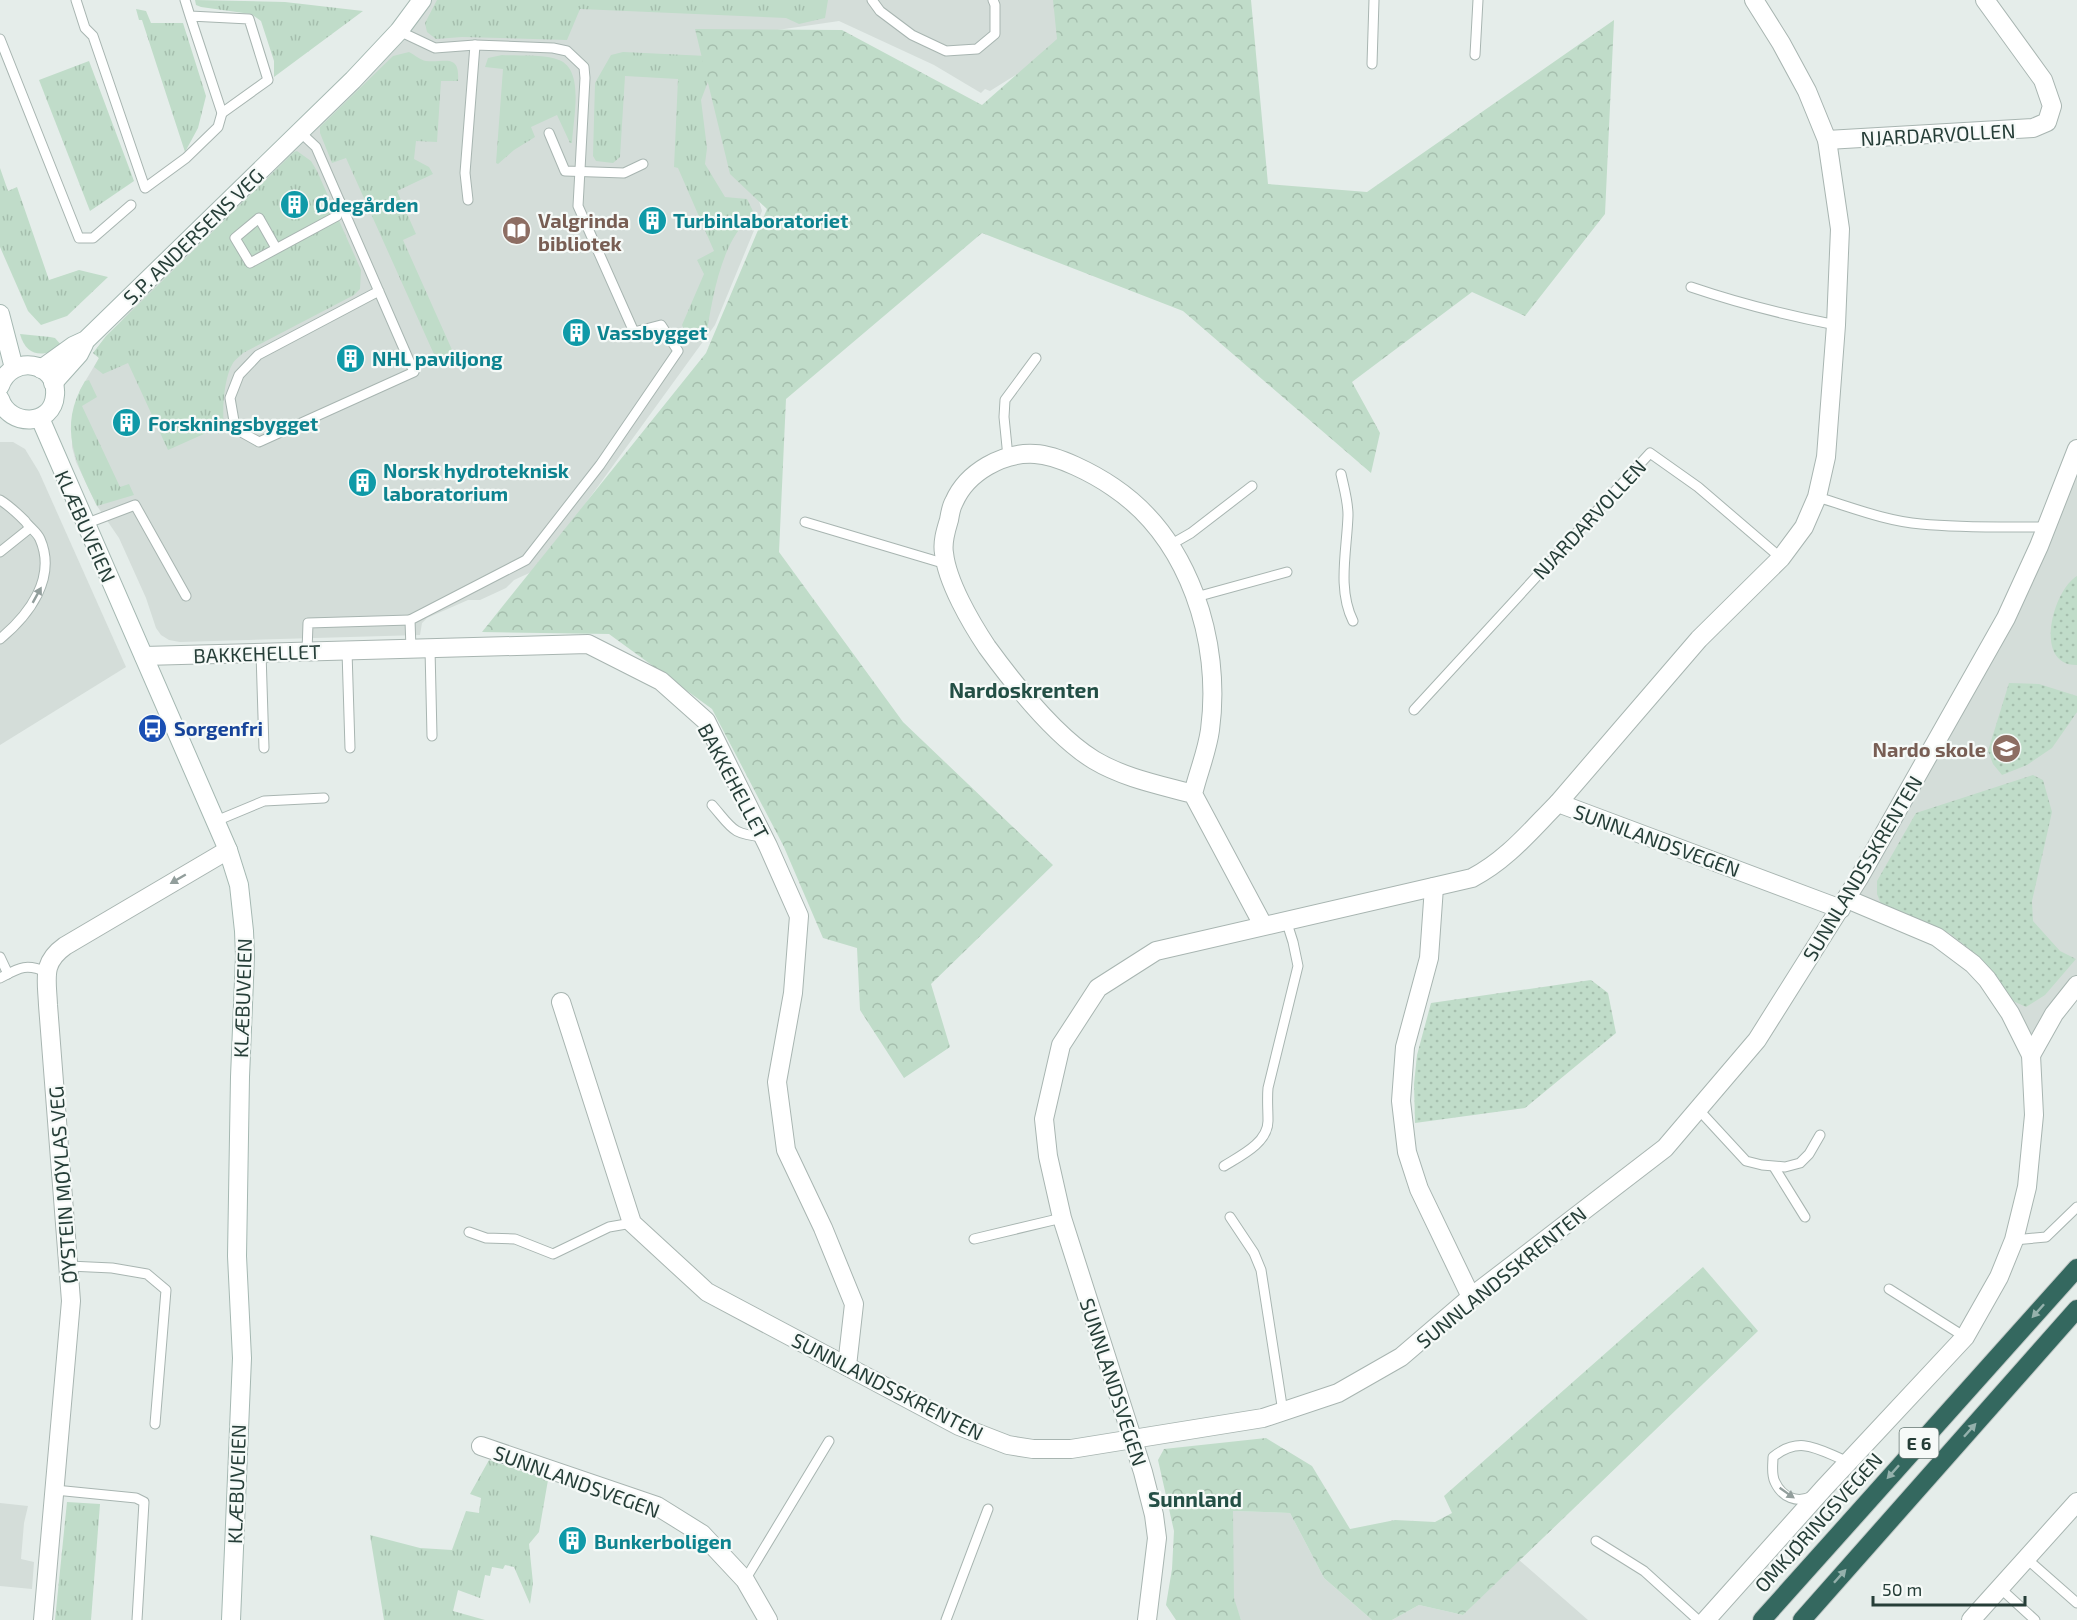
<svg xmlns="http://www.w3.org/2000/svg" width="2077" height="1620" font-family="'Exo 2',sans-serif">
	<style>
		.built { fill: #d4ddd9 }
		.grass { fill: url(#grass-tufts) }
		.forest { fill: url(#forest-crowns) }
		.park { fill: url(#park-dots) }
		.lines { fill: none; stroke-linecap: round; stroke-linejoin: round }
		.lane-casing { stroke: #a8b5b1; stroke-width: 11 }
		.street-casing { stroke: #a8b5b1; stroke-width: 20 }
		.secondary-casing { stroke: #a5b8b2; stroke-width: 20 }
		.highway-casing { stroke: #c2c9c7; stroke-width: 20 }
		.lane { stroke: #fff; stroke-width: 9 }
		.street { stroke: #fff; stroke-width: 18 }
		.secondary { stroke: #fff; stroke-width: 18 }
		.highway { stroke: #34685f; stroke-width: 18 }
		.oneway { fill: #929e9c }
		.oneway2 { fill: #95b1ac }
		.labels { text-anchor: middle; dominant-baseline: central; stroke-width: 4.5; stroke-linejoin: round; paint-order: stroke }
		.shield { fill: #f6faf8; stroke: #647672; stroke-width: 1.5 }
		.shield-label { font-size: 18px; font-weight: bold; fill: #263e38 }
		.street-label { font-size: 20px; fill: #263e38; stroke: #f6faf8 }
		.culture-label { font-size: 20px; font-weight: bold; fill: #0d838f; stroke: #f6faf8; text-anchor: start }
		.education-label { font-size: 20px; font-weight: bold; fill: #785e54; stroke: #f6faf8; text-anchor: start }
		.transit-label { font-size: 20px; font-weight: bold; fill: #164399; stroke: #f6faf8; text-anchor: start }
		.neighbourhood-label { font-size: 21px; font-weight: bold; fill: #234f45; stroke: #f6faf8 }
	</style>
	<defs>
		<pattern id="grass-tufts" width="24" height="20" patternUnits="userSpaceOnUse" patternTransform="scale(1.5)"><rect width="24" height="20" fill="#c0dcc9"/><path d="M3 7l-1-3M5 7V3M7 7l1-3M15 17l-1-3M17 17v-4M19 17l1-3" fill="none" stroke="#a5bead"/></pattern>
		<pattern id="forest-crowns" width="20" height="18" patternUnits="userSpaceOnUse" patternTransform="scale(1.5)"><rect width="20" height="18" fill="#c0dcc9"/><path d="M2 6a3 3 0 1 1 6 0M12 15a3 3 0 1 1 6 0" fill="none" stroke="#a5bead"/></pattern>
		<pattern id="park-dots" width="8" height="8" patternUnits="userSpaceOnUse" patternTransform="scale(1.5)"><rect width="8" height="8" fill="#c0dcc9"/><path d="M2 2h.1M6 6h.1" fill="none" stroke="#a5bead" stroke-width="1.8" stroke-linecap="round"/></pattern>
	</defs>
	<rect width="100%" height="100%" fill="#e5edea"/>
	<g class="built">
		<path d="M422,0H1058L1067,43L990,91L985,89L981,93L934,65L839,21L710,40L762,211L715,325L538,569L514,580L506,588L480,600H468L427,618L422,623L420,635L180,642L169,640L161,635L156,628L146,598L119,538L97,506L76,462L72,447V416L80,390L99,358L93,353L224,205Z"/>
		<path d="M0,442H13L25,449L39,472L126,667L0,745Z"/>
		<path d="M2077,457V979L2039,1028L2025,1038L1988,978L1857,899L1863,879L2009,620Z"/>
		<path d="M0,1503L28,1506L24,1523L21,1559L34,1562L32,1589L0,1586Z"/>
		<path d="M1233,1511L1290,1513L1324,1578L1372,1620H1241L1233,1598Z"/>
		<path d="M1519,1560L1588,1620H1392L1419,1605L1463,1615Z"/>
	</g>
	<g class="grass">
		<path d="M195,0L285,2L363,11L274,77V61L261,21L251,14L201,7L196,5Z"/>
		<path d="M437,0H828L825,18L799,24L786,18L580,9L567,40L462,37L436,39L427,32L425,23Z"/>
		<path d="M136,9L146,11L151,23H183L206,96L198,128L185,152L142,20H139Z"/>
		<path d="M409,52C415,55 420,60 426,61C445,63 460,53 458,81H441L437,142L416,141L414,159L429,167L433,174L397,191L416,234L403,240L457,361L446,365L437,361L346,158L332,163L320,133V127L393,56Z"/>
		<path d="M623,52L707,56L709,79L701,100L707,148L705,164L725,197L747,199L753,211L752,216C719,242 712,304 705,342L689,340L682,325L704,274L697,260L714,251L678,168L674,167L678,79L625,76L620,157L613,163L596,161L593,156L595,83L611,55Z"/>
		<path d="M502,55C518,56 545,54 559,60C585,70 573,119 572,143H570L557,115L531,127L535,137L514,150L498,164L496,163L503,69L485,67L488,58Z"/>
		<path d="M89,61L134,181L90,211L39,80Z"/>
		<path d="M297,151L311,161L317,171L361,270L360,289L354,295L243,353C240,356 235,360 233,363C224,377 222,410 224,425L168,450L128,363L103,374L94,367L99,358L93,353L106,336L294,152Z"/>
		<path d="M0,168L8,191L17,187L49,280L79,270L108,277L67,316L41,325L28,311L0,247Z"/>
		<path d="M20,334L50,337L55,338L62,346C44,358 26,357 20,334Z"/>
		<path d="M89,380L97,397L82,406L120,487L129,484L134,495L97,506C76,462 57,428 85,381Z"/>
		<path d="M489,1460L548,1480L539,1532L529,1544L533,1583L530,1604L514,1567L505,1565L503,1569L492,1567L490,1576L485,1575L480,1598L458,1590L453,1611L485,1620H384L370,1535L420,1548L452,1550L466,1511L479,1513L481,1498L470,1494Z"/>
		<path d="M67,1502L100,1504L91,1620H55Z"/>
	</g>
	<g class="forest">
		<path d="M1053,0H1251L1268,184L1367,192L1614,20L1605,214L1525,316L1472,292L1352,382L1380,433L1371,473L1183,311L982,233L786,399L779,552L903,722L1053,865L931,984L950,1047L904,1078L860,1010L857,948L823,938L784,847L712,709L609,634L482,632L706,353L767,209L730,174L695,29L842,30L982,105L1057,39Z"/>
		<path d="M1703,1267L1758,1331L1463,1615L1419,1605L1392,1620H1372L1324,1578L1290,1513L1233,1511L1234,1598L1241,1620H1176L1166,1605L1172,1569L1174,1531L1158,1460L1164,1449L1266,1438L1312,1466L1350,1529L1395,1520L1435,1522L1452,1513L1444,1496Z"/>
	</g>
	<g class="park">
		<path d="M2077,576V665C2033,666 2052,591 2077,576Z"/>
		<path d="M2009,683L2039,684L2077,696V712L2052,748L2027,765L2002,775L1993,764L1988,751Z"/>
		<path d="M2033,775L2043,780L2052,812L2032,901L2033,921L2060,951L2076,959L2045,995L2026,1007L2013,1001L1994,973L1977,955L1949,933L1881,904L1877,894V881L1916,813Z"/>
		<path d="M1591,980L1608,993L1616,1033L1525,1108L1415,1123L1414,1084L1417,1055L1431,1003Z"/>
	</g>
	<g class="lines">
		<defs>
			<g id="lane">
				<path d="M76,0L85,28L93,36L145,188L186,158L218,127L222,113"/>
				<path d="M185,0L190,16L222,113L268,80L249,19L190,16"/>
				<path d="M872,0L880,11L912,35L946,51L977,49L995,34V5L993,0"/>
				<path d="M399,31L435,48L475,45L553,48L567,51L584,67L585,78L578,206L634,332L661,325L678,351L600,465L526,560L410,620L411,649"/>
				<path d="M0,39L79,238H93L131,205"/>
				<path d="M1475,55L1478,0"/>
				<path d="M1372,64L1374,0"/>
				<path d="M300,132L316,147L414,372L259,442L243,433L234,421L230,398L239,375L258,355L379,291"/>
				<path d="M549,133L565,171L624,173L643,164"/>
				<path d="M468,200L465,173L475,45"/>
				<path d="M276,248L259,218L235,238L250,263L337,216L340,202"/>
				<path d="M1691,287C1741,304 1785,315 1836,325"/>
				<path d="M1008,457L1004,417L1005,400L1036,358"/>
				<path d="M1341,474C1344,488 1348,501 1348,515C1347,550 1337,589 1353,621"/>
				<path d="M1817,497C1851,507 1885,521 1921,524C1962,528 2005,527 2047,527"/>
				<path d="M0,500C10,506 17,513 25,521C29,527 37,532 40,539C57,578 29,615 0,639"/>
				<path d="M805,522L946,564"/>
				<path d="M85,524L135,505L186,596"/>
				<path d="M1170,545L1191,533L1252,486"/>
				<path d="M0,552L30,528"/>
				<path d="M1196,597L1287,572"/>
				<path d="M430,649L432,736"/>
				<path d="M347,651L350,748"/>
				<path d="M307,652L308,623L410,620"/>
				<path d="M261,653L264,748"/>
				<path d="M1414,710L1650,453L1698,487L1781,558"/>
				<path d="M712,805C733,829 731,834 764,837"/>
				<path d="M216,821L264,801L324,798"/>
				<path d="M0,957L8,974"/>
				<path d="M0,978C19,968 26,963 46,972"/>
				<path d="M1698,1109L1746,1161L1762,1165L1785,1167L1800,1163L1809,1154L1820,1135"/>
				<path d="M1224,1166C1240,1156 1268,1143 1268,1121C1268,1110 1267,1099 1268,1088L1298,966L1293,942L1286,920"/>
				<path d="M1774,1167L1805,1217"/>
				<path d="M1230,1217L1254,1253L1261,1270L1283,1412"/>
				<path d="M469,1232L486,1238L515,1239L553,1254L609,1227L632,1223"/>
				<path d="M974,1239L1062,1218"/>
				<path d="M2014,1240L2046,1237L2077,1207"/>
				<path d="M69,1266L112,1268L147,1274L166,1290L155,1424"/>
				<path d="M1889,1289L1965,1337"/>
				<path d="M55,1490L136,1498L144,1502L137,1620"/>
				<path d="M1812,1496C1797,1504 1782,1497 1775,1482C1771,1474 1773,1465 1773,1457C1801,1434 1820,1451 1849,1462"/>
				<path d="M1596,1541L1644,1571L1698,1620"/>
				<path d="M2027,1559L2077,1603"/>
				<path d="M745,1580L829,1441"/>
				<path d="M2000,1588L2035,1620"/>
				<path d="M946,1620L988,1509"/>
			</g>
			<g id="street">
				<path d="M1827,140L2033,128L2047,122L2052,106L2043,80L1985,0"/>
				<path d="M144,656L588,644L661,681L706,721L768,846L799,916L793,993L777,1082L786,1150L823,1228L854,1304L847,1366"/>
				<path d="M1193,794C1160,785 1124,778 1094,760C1055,736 1014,684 987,647C971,623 947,582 944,553C942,542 946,530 949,520C950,514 951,507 954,502C967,472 1003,452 1035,454C1058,455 1094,474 1113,487C1189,538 1222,641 1210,730C1207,752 1198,773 1193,794L1263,925"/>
				<path d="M1558,803L1699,639L1781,558L1804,527L1817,497L1826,457L1836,325L1840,229L1827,140L1807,91L1781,43L1754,0"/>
				<path d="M1434,887L1429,958L1405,1047L1401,1101L1407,1152L1419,1189L1471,1297"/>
				<path d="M561,1002L632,1223L707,1292L959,1426L1008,1445L1033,1449H1071L1263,1418L1338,1393L1401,1357L1471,1297L1665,1148L1757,1040L1859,878L2006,618L2039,546L2077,449"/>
				<path d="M2031,1055L2054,1014L2077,985"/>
				<path d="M481,1446L657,1506L702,1534L745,1580L768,1620"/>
				<path d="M43,1620L71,1301L48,1005C47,979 41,963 65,946L228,850"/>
				<path d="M1147,1620L1157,1538L1154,1515L1143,1472L1062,1218L1048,1156L1044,1119L1061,1045L1098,988L1156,951L1472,878C1507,860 1531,830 1558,803L1841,909"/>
				<path d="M1706,1620L1824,1488L1965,1337L1999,1277L2014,1240L2027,1187L2034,1115L2031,1055L2010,1013L1987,979L1973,964L1937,937L1847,899"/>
				<path d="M1971,1620L2077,1502"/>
			</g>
			<g id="secondary">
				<path d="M0,314L14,368"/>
				<path d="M41,369L73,346L86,340L353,80L399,31L422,0"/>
				<path d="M53,383L79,354L84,344"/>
				<path d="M0,386C11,354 58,361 55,395C53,427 9,427 0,399"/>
				<path d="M40,418L228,850L239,885L244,931L245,956L240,1077L237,1256L242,1358L231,1620"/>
			</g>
			<g id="highway">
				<path d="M1762,1620L2077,1268"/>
				<path d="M1802,1620L2077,1309"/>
			</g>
		</defs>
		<use href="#lane" class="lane-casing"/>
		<use href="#street" class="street-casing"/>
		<use href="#secondary" class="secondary-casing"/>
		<use href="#highway" class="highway-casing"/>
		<use href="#lane" class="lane"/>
		<use href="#street" class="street"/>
		<use href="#secondary" class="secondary"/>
		<use href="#highway" class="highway"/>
	</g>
	<defs><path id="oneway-solid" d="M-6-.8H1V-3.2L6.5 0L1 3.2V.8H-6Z" transform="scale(1.5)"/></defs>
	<g class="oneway">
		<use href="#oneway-solid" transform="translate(37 595) rotate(-61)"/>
		<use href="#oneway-solid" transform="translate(178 879) rotate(150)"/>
		<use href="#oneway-solid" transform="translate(1787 1493) rotate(35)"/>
	</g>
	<g class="oneway2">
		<use href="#oneway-solid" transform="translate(2038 1311) rotate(132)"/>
		<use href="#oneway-solid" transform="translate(1970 1430) rotate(-48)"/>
		<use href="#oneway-solid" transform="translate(1893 1472) rotate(132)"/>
		<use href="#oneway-solid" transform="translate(1840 1576) rotate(-48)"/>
	</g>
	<defs>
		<symbol id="building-disc" viewBox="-11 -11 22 22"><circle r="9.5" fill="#0f9aa8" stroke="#f6faf8"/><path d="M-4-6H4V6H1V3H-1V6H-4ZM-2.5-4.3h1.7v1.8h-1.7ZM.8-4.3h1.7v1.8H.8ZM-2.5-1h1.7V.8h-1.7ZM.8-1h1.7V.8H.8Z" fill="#fff"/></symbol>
		<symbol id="library-disc" viewBox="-11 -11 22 22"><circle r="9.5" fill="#8d6e63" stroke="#f6faf8"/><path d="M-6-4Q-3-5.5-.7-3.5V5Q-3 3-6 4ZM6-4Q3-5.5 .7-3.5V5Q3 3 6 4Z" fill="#fff"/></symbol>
		<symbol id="bus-disc" viewBox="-11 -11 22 22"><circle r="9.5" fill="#1a4fb4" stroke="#f6faf8"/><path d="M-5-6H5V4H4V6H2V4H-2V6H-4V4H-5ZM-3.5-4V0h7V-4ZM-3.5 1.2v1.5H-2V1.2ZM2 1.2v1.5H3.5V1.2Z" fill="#fff"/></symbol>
		<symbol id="school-disc" viewBox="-11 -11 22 22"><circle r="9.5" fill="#8d6e63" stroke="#f6faf8"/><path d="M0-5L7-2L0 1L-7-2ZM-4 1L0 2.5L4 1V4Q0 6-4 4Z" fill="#fff"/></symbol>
	</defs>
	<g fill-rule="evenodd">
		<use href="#building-disc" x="278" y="188" width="33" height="33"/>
		<use href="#building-disc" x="636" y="204" width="33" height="33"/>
		<use href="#library-disc" x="500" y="214" width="33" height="33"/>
		<use href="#building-disc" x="560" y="316" width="33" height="33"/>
		<use href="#building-disc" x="334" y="342" width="33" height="33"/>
		<use href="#building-disc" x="110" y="406" width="33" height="33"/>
		<use href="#building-disc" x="346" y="466" width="33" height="33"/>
		<use href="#bus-disc" x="136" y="712" width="33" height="33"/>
		<use href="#school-disc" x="1990" y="732" width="33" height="33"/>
		<use href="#building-disc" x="556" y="1524" width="33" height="33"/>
	</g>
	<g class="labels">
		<rect class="shield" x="1899.5" y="1428" width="39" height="30" rx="4.5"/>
		<g class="shield-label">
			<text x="1919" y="1443">E 6</text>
		</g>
		<g class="street-label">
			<text transform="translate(1938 134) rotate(-3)">NJARDARVOLLEN</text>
			<text transform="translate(193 236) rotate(-44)">S.P. ANDERSENS VEG</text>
			<text transform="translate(1589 519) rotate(-47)">NJARDARVOLLEN</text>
			<text transform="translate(86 526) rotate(66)">KLÆBUVEIEN</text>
			<text transform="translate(257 653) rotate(-2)">BAKKEHELLET</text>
			<text transform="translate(734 781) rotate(62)">BAKKEHELLET</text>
			<text transform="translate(1657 840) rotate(20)">SUNNLANDSVEGEN</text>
			<text transform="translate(1862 868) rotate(-59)">SUNNLANDSSKRENTEN</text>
			<text transform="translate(242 998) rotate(-88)">KLÆBUVEIEN</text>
			<text transform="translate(62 1185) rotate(-94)">ØYSTEIN MØYLAS VEG</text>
			<text transform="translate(1501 1277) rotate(-39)">SUNNLANDSSKRENTEN</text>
			<text transform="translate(1114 1382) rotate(72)">SUNNLANDSVEGEN</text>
			<text transform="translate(888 1386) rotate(27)">SUNNLANDSSKRENTEN</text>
			<text transform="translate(577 1481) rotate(20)">SUNNLANDSVEGEN</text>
			<text transform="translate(236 1484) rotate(-88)">KLÆBUVEIEN</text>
			<text transform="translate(1818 1522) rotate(-48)">OMKJØRINGSVEGEN</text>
		</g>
		<g class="culture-label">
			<text x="315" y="204">Ødegården</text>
			<text x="673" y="220">Turbinlaboratoriet</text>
			<text x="597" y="332">Vassbygget</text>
			<text x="372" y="358">NHL paviljong</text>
			<text x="148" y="423">Forskningsbygget</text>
			<text x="383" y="470">Norsk hydroteknisk<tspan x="383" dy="23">laboratorium</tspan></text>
			<text x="594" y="1541">Bunkerboligen</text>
		</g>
		<g class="education-label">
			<text x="538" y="220">Valgrinda<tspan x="538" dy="23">bibliotek</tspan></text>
			<text x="1986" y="749" text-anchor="end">Nardo skole</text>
		</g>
		<g class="transit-label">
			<text x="174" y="728">Sorgenfri</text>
		</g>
		<g class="neighbourhood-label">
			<text x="1024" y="689">Nardoskrenten</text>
			<text x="1195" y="1498">Sunnland</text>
		</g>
	</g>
	<path d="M1873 1596v9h152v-9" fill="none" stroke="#263e38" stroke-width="3"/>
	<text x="1882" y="1596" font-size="18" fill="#263e38" stroke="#f6faf8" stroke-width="4.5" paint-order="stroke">50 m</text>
</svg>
